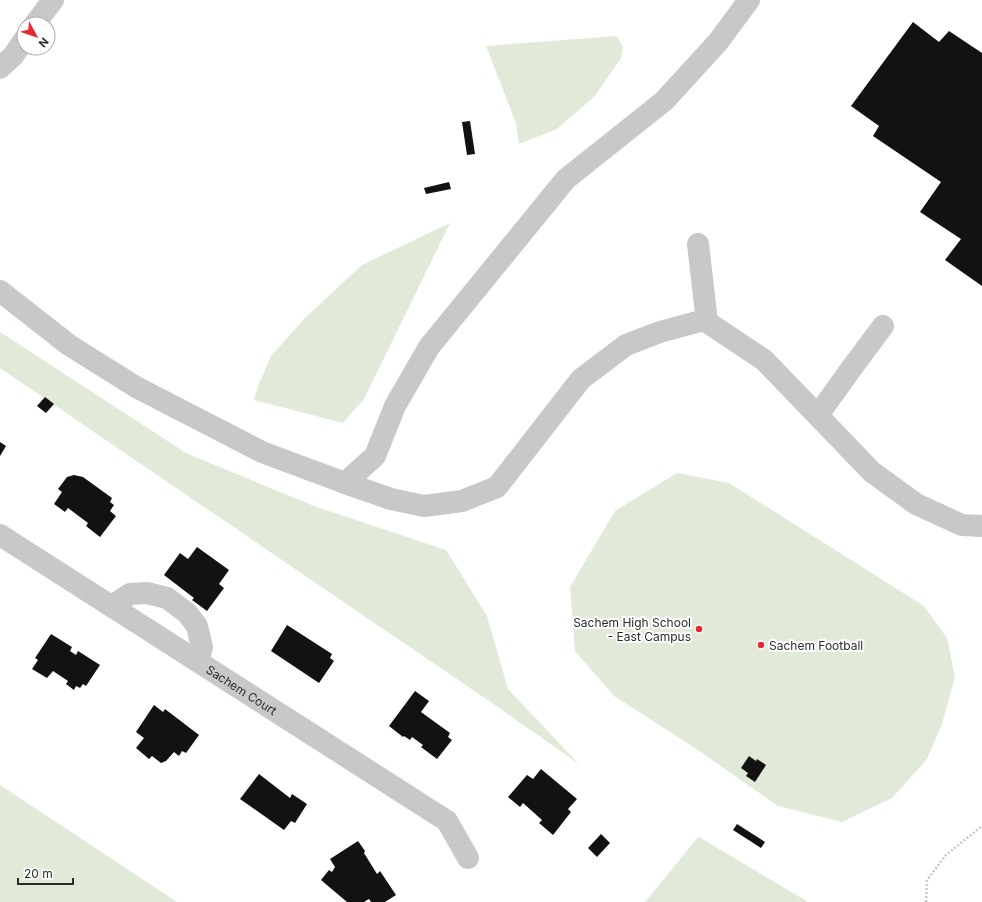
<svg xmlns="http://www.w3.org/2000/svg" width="982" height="902" font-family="Inter,sans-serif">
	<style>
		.green { fill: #e1ead8 }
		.building { fill: #121212 }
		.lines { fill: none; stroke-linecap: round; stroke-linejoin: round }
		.path { stroke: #c8c8c8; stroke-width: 2.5; stroke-dasharray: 2 2; stroke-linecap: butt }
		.minor { stroke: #c8c8c8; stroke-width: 22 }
		.poi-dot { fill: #e6292c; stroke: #fff; stroke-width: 1.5 }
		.labels { text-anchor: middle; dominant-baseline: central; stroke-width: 4; stroke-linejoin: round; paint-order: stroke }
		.poi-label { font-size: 12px; fill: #2b2b2b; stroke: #fff; text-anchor: end }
		.street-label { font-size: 12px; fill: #2b2b2b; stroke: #fff }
	</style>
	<rect width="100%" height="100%" fill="#fff"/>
	<g class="green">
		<path d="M617,36L623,48L621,58L595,96L557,129L519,144L516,123L486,46Z"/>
		<path d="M450,223L364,399L343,423L254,400L258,386L271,356L305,318L362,265Z"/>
		<path d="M0,332L186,453L314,506L446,550L487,616L508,689L579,764L495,705L0,368Z"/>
		<path d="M677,473L729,483L924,606L947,638L955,677L942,724L927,759L892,798L842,822L778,806L695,748L614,696L575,651L570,587L615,511Z"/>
		<path d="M0,785L177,902H0Z"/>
		<path d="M699,836V837L808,902H645Z"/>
	</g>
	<g class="building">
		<path d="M913,22L939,42L949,31L982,53V286L945,260L961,239L920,212L941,182L873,136L879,126L851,106Z"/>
		<path d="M470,121L475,154L467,155L462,122Z"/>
		<path d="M449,182L451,189L426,194L424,188Z"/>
		<path d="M45,397L54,404L46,413L37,406Z"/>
		<path d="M0,442L6,446L0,456Z"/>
		<path d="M74,475L83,477L112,498L110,502L114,505L110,511L116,516L100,537L86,526L88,523L68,508L65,512L54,504L62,492L58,489L67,477Z"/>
		<path d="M197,547L229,570L219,584L224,588L207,611L192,600L194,598L164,575L180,553L188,559Z"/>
		<path d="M287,625L332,654L330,658L334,661L319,683L271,651Z"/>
		<path d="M51,634L72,647L70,651L76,655L78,651L100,665L86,686L83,684L80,688L76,686L74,690L66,684L68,681L53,671L47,678L32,669L38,660L35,658Z"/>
		<path d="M415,691L429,701L421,712L450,733L448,737L452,740L437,759L421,747L423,745L412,737L410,740L404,736L403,737L389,726Z"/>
		<path d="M154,705L163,712L165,709L199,735L186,753L182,751L179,756L174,752L166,761L161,763L152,756L149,759L136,748L144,738L136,732Z"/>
		<path d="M749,756L756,761L757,759L766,765L755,782L746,776L748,773L741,768Z"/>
		<path d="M541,769L577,799L568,809L571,812L553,835L539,823L542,820L523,803L520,807L508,797L527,775L533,779Z"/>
		<path d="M259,774L290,798L292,794L307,804L295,823L291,821L284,830L240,799Z"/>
		<path d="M737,824L765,842L761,848L733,830Z"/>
		<path d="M601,834L610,843L597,857L588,848Z"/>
		<path d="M358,841L365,851L364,853L377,874L380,871L396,895L385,902H371L369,899L364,902H347L321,880L329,870L332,872L335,867L330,859Z"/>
	</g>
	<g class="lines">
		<path class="path" d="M926,902L927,880L946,855L982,826"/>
		<g class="minor">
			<path d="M35,24L53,0"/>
			<path d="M0,68L13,56L24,40"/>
			<path d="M698,244L707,322"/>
			<path d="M0,291L69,345L136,387L262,452L345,483L391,499L424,506L462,501L497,487L581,379L626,345L660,332L704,320L764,360L872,472L916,504L962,525L982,526"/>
			<path d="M818,415L851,369L883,326"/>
			<path d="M345,483L375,456L395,406L429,347L566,179L664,101L718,42L749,0"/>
			<path id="s1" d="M0,535L447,821L468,858"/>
			<path d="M112,606L130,594L147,593L167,598L187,613L197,626L202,647L198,661"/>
		</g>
	</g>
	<g class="poi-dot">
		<circle cx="699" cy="629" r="4"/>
		<circle cx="761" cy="645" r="4"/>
	</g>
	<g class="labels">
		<g class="poi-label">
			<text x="691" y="622">Sachem High School<tspan x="691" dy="14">- East Campus</tspan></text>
			<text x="769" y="645" text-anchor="start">Sachem Football</text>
		</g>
		<g class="street-label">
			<text stroke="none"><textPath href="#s1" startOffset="287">Sachem Court</textPath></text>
		</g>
	</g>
	<g transform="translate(36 36) rotate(130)"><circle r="19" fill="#ffffff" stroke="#aaaaaa"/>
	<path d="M0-3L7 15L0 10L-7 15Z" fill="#e6292c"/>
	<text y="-6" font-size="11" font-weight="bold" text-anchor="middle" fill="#2b2b2b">N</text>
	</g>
	<path d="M18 878v6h55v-6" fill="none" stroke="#2b2b2b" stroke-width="2"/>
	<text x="24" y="878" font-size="12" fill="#2b2b2b" stroke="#ffffff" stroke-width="3" paint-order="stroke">20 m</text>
</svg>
